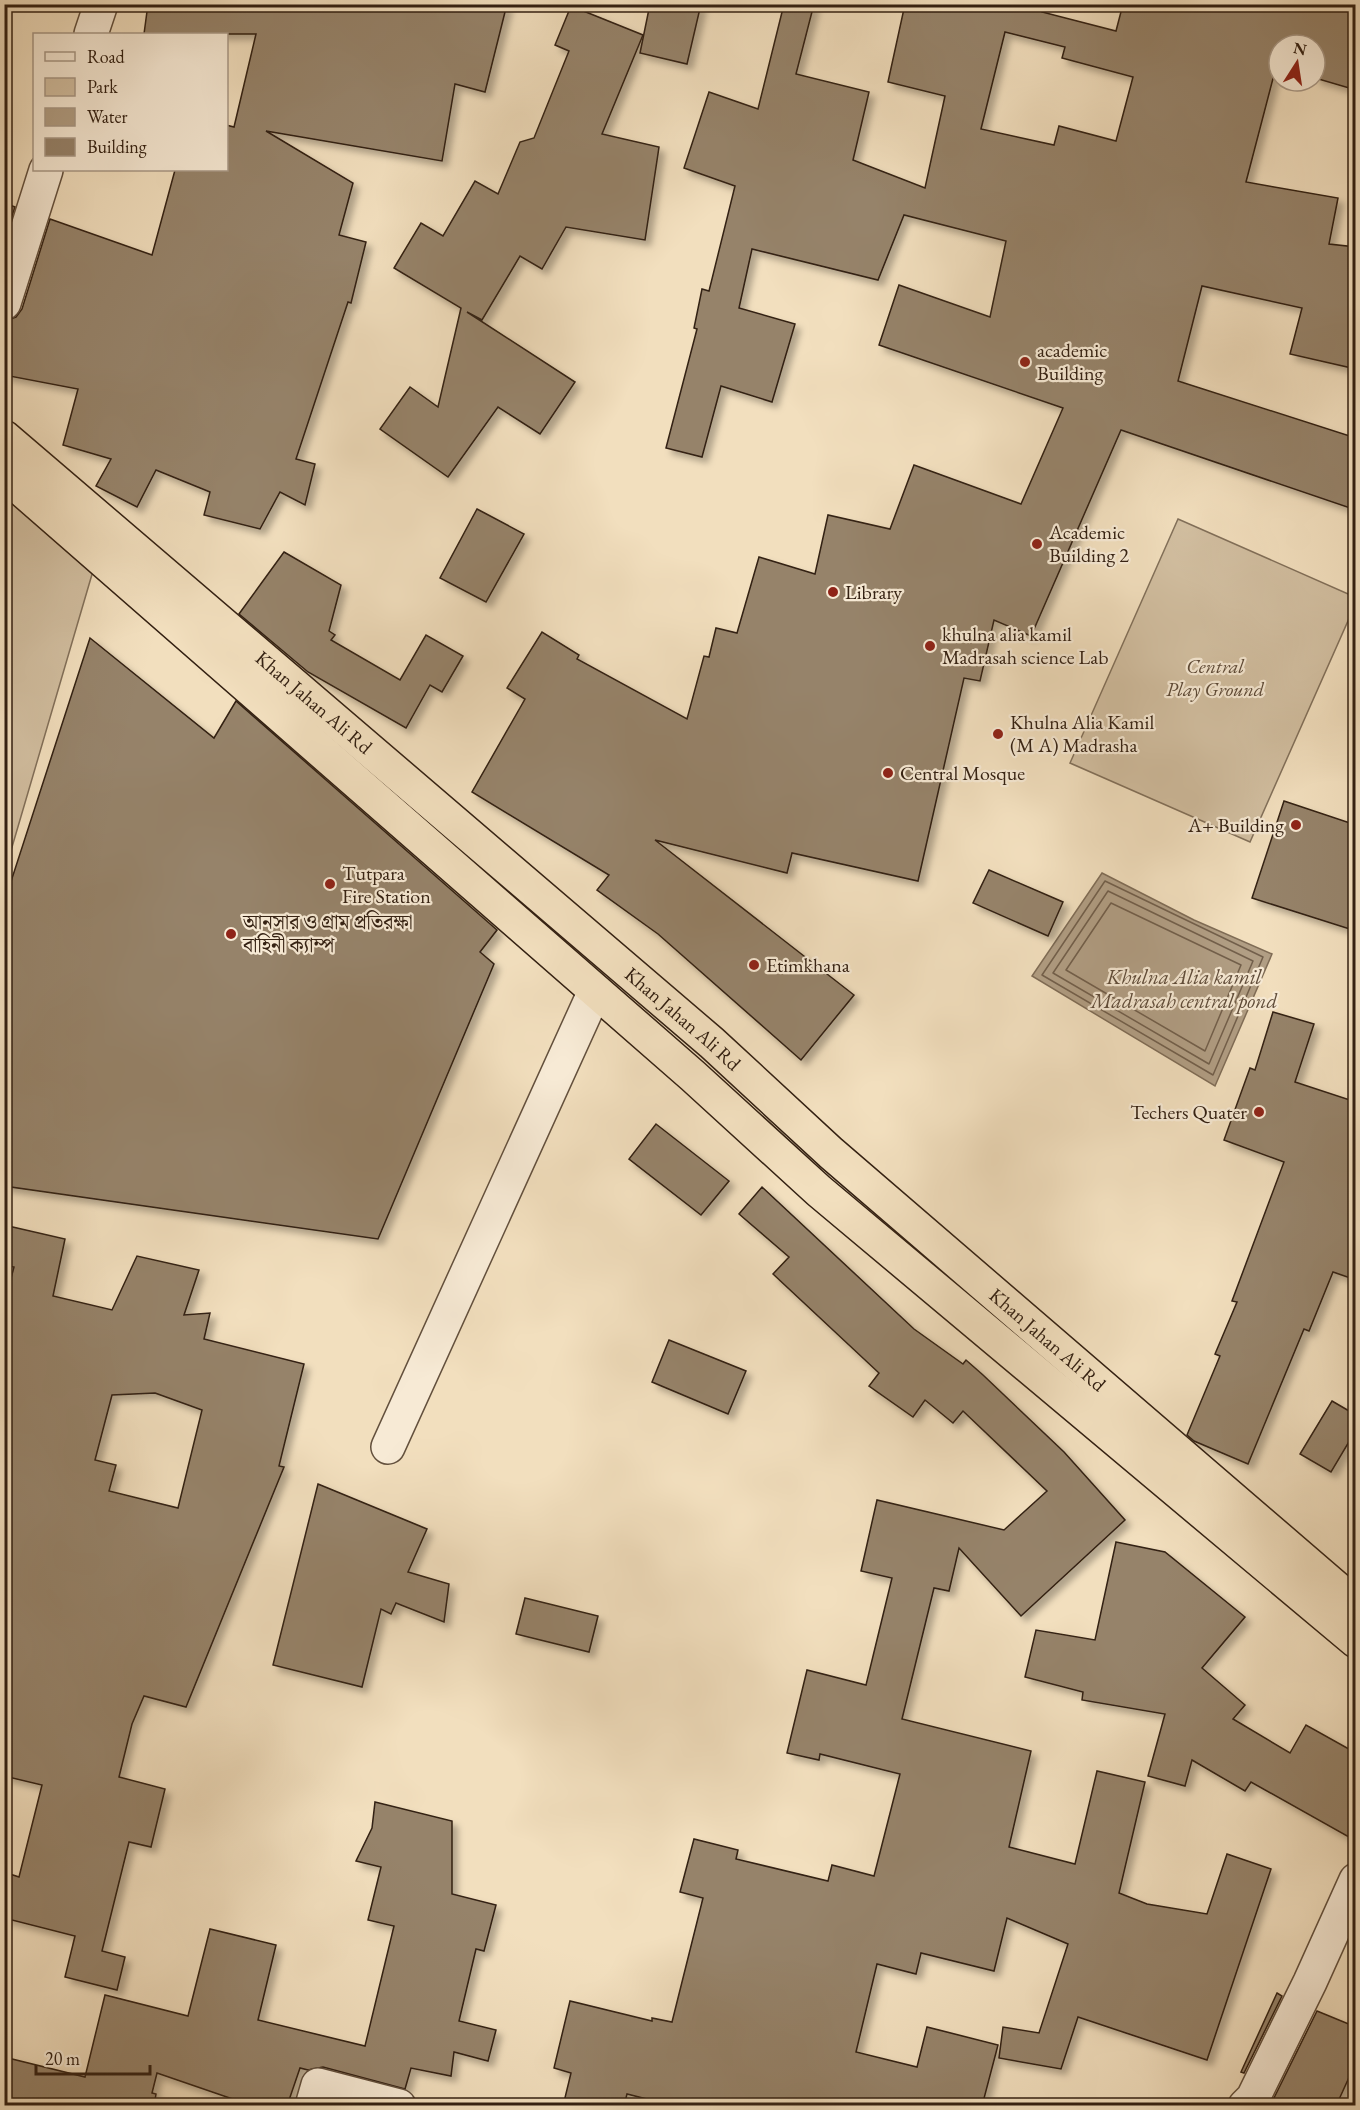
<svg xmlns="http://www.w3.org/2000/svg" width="1360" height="2110" font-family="'EB Garamond','Noto Serif Bengali',serif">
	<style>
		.green { fill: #d2bfa1; stroke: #82705a; stroke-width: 1.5 }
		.water { fill: #b19e84; stroke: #7f6c56; stroke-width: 1.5 }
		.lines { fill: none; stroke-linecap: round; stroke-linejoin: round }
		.shore { stroke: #725f4b; stroke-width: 1.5 }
		.building { fill: #96836b; stroke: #332012; stroke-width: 1.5; fill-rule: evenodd; filter: url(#shadow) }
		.minor-casing { stroke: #63503d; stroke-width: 36 }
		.highway-casing { stroke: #332012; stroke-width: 36 }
		.minor { stroke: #f7ead5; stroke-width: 33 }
		.highway { stroke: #f2dfbe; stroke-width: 33 }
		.poi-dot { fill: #8f2418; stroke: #f7ead5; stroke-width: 2 }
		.labels { text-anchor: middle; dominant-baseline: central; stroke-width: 4.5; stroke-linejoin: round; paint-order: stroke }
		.poi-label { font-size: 20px; fill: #332012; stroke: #f7ead5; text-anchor: start }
		.park-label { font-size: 20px; font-style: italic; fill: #5b4836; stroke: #f7ead5 }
		.street-label { font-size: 20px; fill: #332012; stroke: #f7ead5 }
		.water-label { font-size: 21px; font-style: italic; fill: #5f4c3a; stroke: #f7ead5 }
	</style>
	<defs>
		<filter id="shadow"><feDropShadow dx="5.5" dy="5.5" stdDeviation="3" flood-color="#0004"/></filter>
	</defs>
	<rect width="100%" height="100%" fill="#f2dfbe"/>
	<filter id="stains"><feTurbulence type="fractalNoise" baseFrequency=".00333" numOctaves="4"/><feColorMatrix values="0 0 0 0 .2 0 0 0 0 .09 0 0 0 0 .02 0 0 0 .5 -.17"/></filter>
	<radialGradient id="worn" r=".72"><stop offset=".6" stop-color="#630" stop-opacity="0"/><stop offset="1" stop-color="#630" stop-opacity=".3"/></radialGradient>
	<g class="green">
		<path d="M5,495L100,547L5,871Z"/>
		<path d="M1178,519L1355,597V605L1250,842L1070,763Z"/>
	</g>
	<path class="water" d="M1102,873L1194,920L1272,954L1215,1086L1032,976Z"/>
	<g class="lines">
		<g class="shore">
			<path d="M1105,881L1263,957L1213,1075L1042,975Z"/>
			<path d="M1108,891L1253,961L1209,1064L1053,973Z"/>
			<path d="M1111,903L1241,965L1205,1051L1066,970Z"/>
		</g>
	</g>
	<g class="building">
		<path d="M148,4H507L485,92L455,84L442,161L266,131L353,183L339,235L366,242L351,303L348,302L296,459L315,464L305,505L280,492L260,529L204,515L210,492L156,470L137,507L96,486L111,459L63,445L78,389L4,375V321L16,317L22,309L50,219L152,255L175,170H226V125L234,127L256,34H144Z"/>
		<path d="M650,4H701L687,64L640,53Z"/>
		<path d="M784,4H814L796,74L869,92L853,160L925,188L945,96L888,82L905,4H1043L1042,12L1116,31L1123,4H1339L1356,9V90L1315,78V45H1279V68L1276,67L1246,182L1338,198L1329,244L1356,247V369L1290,354L1302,308L1202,286L1178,381L1356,438V510L1121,430L1031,636L994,620L980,681L964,678L918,881L792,853L787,873L655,840L854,995L801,1060L658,934L597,890L609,875L472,792L525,699L507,688L542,632L579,655L577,659L687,719L704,656L709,657L716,628L737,633L759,557L815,574L828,515L890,529L914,465L1021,504L1063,408L879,345L899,285L990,317L1006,241L904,215L878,280L752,249L739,308L795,324L772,402L721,386L702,457L666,448L697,329L694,328L702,289L709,291L735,186L684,168L709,92L758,109ZM1005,32L1065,47L1062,58L1133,77L1116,141L1059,126L1054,145L981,129Z"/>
		<path d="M571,6L643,35L602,134L659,147L645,240L566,227L542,269L520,256L482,320L467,312L575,382L540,434L498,407L448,477L380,429L410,387L438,407L461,308L394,268L421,223L443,236L475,181L498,194L520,142L534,138L569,51L555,45Z"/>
		<path d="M4,203L15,207L4,239Z"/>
		<path d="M477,509L524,534L486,602L440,578Z"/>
		<path d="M284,552L341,585L329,631L335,635L331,640L400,680L426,635L463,656L442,692L430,685L406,728L308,672L239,614Z"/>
		<path d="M90,638L214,738L236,701L497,930L480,952L494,964L378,1239L4,1186V903Z"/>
		<path d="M1284,801L1356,825V931L1252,898Z"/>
		<path d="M989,870L1063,902L1048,936L973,903Z"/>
		<path d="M1273,1012L1314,1024L1295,1082L1356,1102V1280L1333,1272L1309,1331L1304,1329L1248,1464L1194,1441L1187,1435L1220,1356L1215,1354L1237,1302L1232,1301L1284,1162L1224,1140L1250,1068L1255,1070Z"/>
		<path d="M656,1124L729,1181L701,1215L629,1159Z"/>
		<path d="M762,1187L914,1329L963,1364L966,1360L983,1375L1064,1452L1125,1520L1021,1616L959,1548L949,1591L934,1588L902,1719L1031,1751L1009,1847L1075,1864L1097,1771L1145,1782L1119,1893L1147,1904L1207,1914L1227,1854L1271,1869L1207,2060L1078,2017L1061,2069L999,2058L1003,2027L1039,2033L1068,1944L1007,1918L994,1971L921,1953L916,1974L877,1964L856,2052L917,2067L927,2027L998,2045L982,2106H674L627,2094L624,2106H563L571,2073L554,2068L570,2001L652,2021V2018L672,2022L703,1898L680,1892L694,1839L738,1850L736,1859L828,1881L832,1865L874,1876L900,1774L820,1754L819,1760L787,1753L807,1670L866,1685L892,1578L861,1571L877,1500L1004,1530L1047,1491L963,1411L953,1423L925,1400L913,1417L869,1386L879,1373L773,1274L789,1257L739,1214Z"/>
		<path d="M4,1225L65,1239L53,1296L112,1310L137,1256L199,1270L184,1315L210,1313L204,1339L304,1364L279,1466L284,1467L186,1707L144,1696L132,1724L119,1777L165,1789L151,1847L129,1842L102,1951L125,1957L117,1990L65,1977L75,1936L4,1918V1872L19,1877L42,1785L4,1776V1304L14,1267L4,1265ZM155,1393L202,1410L178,1508L109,1491L116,1465L95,1460L112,1395Z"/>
		<path d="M669,1340L746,1371L728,1414L652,1382Z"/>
		<path d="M1332,1401L1356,1415V1430L1331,1472L1300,1454Z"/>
		<path d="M318,1484L427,1529L408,1572L449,1584L444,1622L396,1603L391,1614L381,1609L362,1687L273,1665Z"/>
		<path d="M1116,1542L1165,1552L1245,1617L1202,1668L1245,1705L1233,1719L1290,1753L1306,1725L1356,1753V1841L1251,1782L1245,1791L1192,1760L1185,1786L1148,1776L1165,1714L1082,1700L1083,1692L1025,1677L1036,1630L1095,1640Z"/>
		<path d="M525,1598L598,1616L589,1652L516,1634Z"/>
		<path d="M375,1802L452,1821V1894L496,1905L484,1951L476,1949L459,2021L496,2030L488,2061L454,2052L451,2076L411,2068L405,2089L323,2067L308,2070L300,2068L287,2106H253L157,2073L152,2093L156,2094L154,2106H4V2057L85,2077L105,1995L188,2016L210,1929L276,1945L258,2020L365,2046L394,1926L368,1920L381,1867L356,1861L372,1828Z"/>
		<path d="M1277,1993L1282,1996L1244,2073L1241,2072Z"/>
		<path d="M1317,2011L1356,2027V2062L1336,2106H1270Z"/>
	</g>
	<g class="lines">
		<defs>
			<g id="minor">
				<path d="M91,34L101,4"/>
				<path d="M4,303L46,170"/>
				<path d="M388,1447L595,991"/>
				<path d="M312,2106L318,2085L399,2106"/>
				<path d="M1245,2106L1253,2098L1310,1982L1356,1880"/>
			</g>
			<g id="highway">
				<path id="s1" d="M4,437L712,1043L831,1153L1356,1605"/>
				<path d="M4,474L693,1076L819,1191L1356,1641"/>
			</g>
		</defs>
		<use href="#minor" class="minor-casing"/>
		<use href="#highway" class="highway-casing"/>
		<use href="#minor" class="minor"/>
		<use href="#highway" class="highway"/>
	</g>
	<g class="poi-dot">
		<circle cx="1025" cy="362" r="6"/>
		<circle cx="1037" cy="544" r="6"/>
		<circle cx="833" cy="592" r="6"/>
		<circle cx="930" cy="646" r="6"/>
		<circle cx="998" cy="734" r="6"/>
		<circle cx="888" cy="773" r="6"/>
		<circle cx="1296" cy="825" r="6"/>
		<circle cx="330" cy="884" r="6"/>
		<circle cx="231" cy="934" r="6"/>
		<circle cx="754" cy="965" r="6"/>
		<circle cx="1259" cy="1112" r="6"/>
	</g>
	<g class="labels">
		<g class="poi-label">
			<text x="1037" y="350">academic<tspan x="1037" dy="23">Building</tspan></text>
			<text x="1049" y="532">Academic<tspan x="1049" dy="23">Building 2</tspan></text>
			<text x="845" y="592">Library</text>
			<text x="942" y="634">khulna alia kamil<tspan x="942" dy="23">Madrasah science Lab</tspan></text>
			<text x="1010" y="722">Khulna Alia Kamil<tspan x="1010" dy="23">(M A) Madrasha</tspan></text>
			<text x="900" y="773">Central Mosque</text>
			<text x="1284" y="825" text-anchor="end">A+ Building</text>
			<text x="342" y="873">Tutpara<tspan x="342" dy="23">Fire Station</tspan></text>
			<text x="243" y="922">আনসার ও গ্রাম প্রতিরক্ষা<tspan x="243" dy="23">বাহিনী ক্যাম্প</tspan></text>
			<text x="766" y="965">Etimkhana</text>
			<text x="1247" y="1112" text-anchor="end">Techers Quater</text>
		</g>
		<g class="park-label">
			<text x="1215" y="666">Central<tspan x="1215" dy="23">Play Ground</tspan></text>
		</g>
		<g class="street-label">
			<text stroke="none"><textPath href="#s1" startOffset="408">Khan Jahan Ali Rd</textPath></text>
			<text stroke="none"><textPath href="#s1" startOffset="894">Khan Jahan Ali Rd</textPath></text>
			<text stroke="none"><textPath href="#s1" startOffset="1380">Khan Jahan Ali Rd</textPath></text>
		</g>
		<g class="water-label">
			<text x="1184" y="976">Khulna Alia kamil<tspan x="1184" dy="24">Madrasah central pond</tspan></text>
		</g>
	</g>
	<rect width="1360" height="2110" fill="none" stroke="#f2dfbe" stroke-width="24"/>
	<rect x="6" y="6" width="1348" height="2098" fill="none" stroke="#332012" stroke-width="3"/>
	<rect x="12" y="12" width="1336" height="2086" fill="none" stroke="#332012" stroke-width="1.5"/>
	<rect x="33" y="33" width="195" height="138" fill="#f7ead5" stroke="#a99987" stroke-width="1.5"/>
	<rect x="45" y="52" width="30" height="9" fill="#f7ead5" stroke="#a99987" stroke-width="1.5"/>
	<text x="87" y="63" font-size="18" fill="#332012">Road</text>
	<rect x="45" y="78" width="30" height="18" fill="#d2bfa1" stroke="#a99987" stroke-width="1.5"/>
	<text x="87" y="93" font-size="18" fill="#332012">Park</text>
	<rect x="45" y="108" width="30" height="18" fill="#b19e84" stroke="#a99987" stroke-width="1.5"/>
	<text x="87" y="123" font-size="18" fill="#332012">Water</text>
	<rect x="45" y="138" width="30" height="18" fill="#96836b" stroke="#a99987" stroke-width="1.5"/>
	<text x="87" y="153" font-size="18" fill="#332012">Building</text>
	<g transform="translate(1297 63) rotate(12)"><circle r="28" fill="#f7ead5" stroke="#a99987" stroke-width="1.5"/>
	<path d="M0-4.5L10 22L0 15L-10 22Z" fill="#8f2418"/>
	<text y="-9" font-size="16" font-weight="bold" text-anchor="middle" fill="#332012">N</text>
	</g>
	<path d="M36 2065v9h114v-9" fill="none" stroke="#332012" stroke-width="3"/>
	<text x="45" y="2065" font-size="18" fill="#332012" stroke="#f7ead5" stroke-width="4.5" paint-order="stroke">20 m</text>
	<rect width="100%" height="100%" filter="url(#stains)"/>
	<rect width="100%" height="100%" fill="url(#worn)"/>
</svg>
